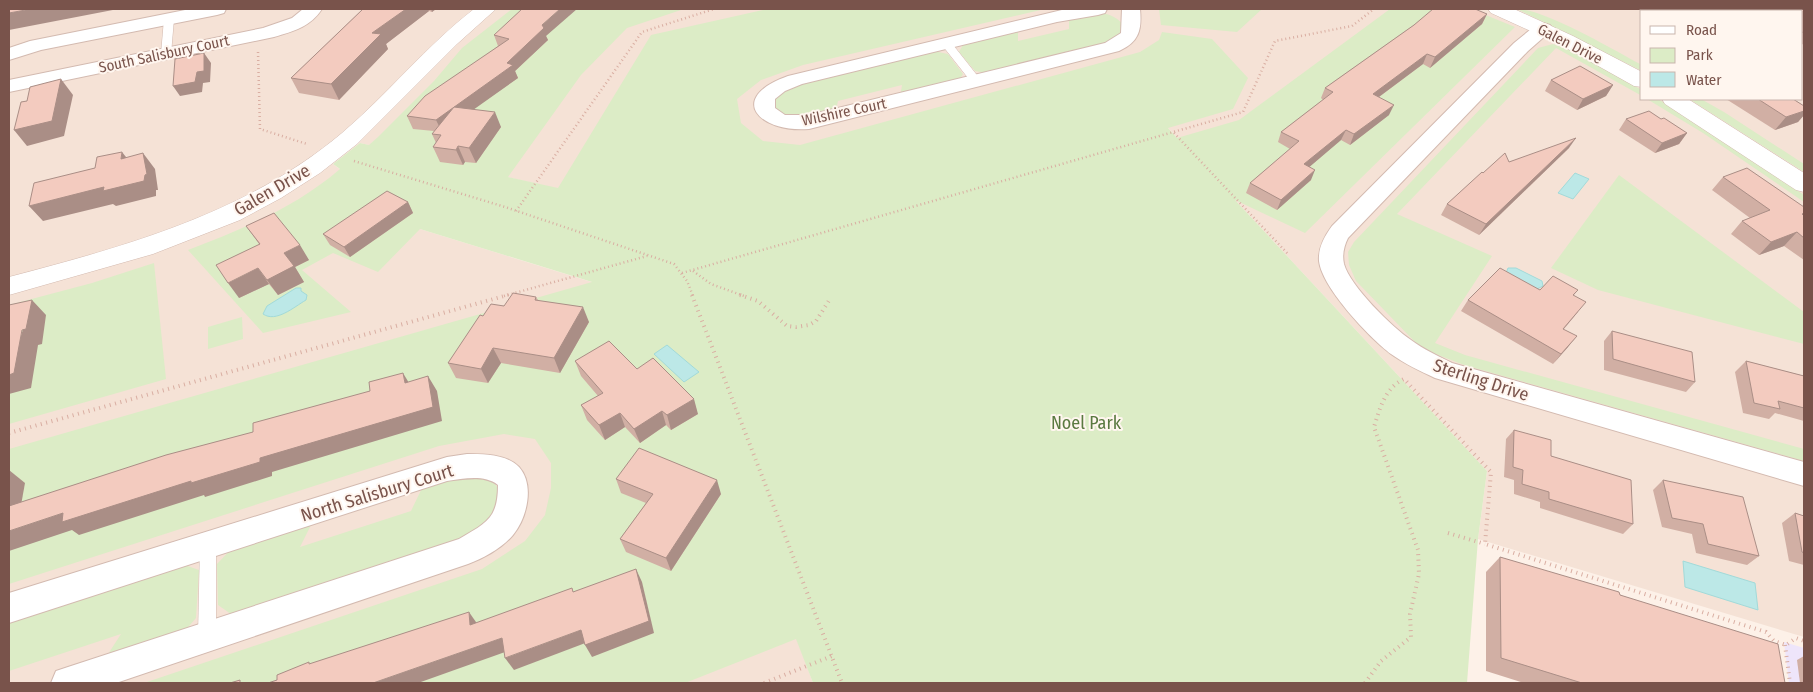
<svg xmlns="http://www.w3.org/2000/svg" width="1813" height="692" font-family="'Fira Sans Condensed',sans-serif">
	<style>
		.residential { fill: #f5e2d6; fill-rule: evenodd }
		.education { fill: #eee5fa }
		.green { fill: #dcecc6 }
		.water { fill: #bce8e7; stroke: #a2dad9 }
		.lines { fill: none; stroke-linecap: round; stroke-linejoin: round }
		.service-casing { stroke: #d3bab0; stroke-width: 1 }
		.minor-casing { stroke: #d3bab0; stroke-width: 2 }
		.tertiary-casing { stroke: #d3bab0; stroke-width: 1 }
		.path-far1 { stroke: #d9aea2; stroke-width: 2.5; stroke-dasharray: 1 3; stroke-linecap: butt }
		.path { stroke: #d9aea2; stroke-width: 4; stroke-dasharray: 1 4.5; stroke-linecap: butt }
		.service { fill: #fff; fill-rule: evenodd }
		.minor { fill: #fff; fill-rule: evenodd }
		.tertiary { fill: #fff; fill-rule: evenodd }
		.wall { fill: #d1afa4 }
		.shaded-wall { fill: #aa8e86 }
		.building { fill: #f3cbbf; stroke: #aa8e86 }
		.labels { text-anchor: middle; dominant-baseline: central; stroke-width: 4; stroke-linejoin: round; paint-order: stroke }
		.far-street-label { font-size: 15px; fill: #79534b; stroke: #fff6ef }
		.street-label { font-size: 18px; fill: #79534b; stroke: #fff6ef }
		.park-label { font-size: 18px; fill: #5a7940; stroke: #fff6ef }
	</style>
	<rect width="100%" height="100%" fill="#fdf1e8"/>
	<path class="residential" d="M9,9H1804V637L1478,539L1487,471L1168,128L559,189L360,143L333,164L420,229L676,308L813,683H9ZM1642,11H1802V99H1642Z"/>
	<path class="education" d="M1784,642L1804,648V683H1789Z"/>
	<g class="green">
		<path d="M512,9H684L627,28L581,75L508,177L558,188L651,35L767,9H1045L803,65L761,80L737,99L741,123L763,141L800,145L1140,52L1159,40L1162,32L1212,39L1248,78L1233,109L1168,128L1177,138L1239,120L1390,9H1471L1515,27L1305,233L1235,200L1487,471L1478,539L1467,683H813L796,639L685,683H144L482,569L525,541L545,515L551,488V463L535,439L504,434L439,446L9,584V449L592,282L420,229L378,272L333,253L302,270L351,312L263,333L188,250C243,229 296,207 340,169L333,164L360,143L369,145L378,137L434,81L462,48Z"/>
		<path d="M1159,9H1262L1237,32L1161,25Z"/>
		<path d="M1517,9C1545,9 1614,50 1642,65V71Z"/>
		<path d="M1099,12C1109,14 1120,18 1125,28L1117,41L992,74L975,71L959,52L964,43L1018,30V41L1069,29V17Z"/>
		<path d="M1553,44L1575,52L1642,90V96L1556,48L1397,214L1492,256L1435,343L1465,355L1804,449V461L1464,365L1433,353L1416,343L1356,281L1349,265L1348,252L1354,242L1538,48Z"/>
		<path d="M933,51L948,54L963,74L957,83L900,97L902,85L838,101L835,114C821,115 806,118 793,118C781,117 768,106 778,95C783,90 792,87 799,84Z"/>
		<path d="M1647,99H1658L1706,128L1804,195V202L1703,133Z"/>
		<path d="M1689,99H1701L1724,112L1804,164V172Z"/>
		<path d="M1619,175L1804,312V344L1598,290L1551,268Z"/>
		<path d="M154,263L166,379L9,424V305L92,283Z"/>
		<path d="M242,317L243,339L208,349V327Z"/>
		<path d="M449,477C475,477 491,470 503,497L477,538L238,619L218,605L217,564L236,544L314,519L300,547L411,511L424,484Z"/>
		<path d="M179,563L199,570L196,618L176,641L101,665L121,634L9,671V616Z"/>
	</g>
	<g class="water">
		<path d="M1575,173L1589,179L1573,199L1558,193Z"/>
		<path d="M1508,268H1516L1542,281L1543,286L1537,289L1506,273Z"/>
		<path d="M296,288H301V291L307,295L306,300C294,307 276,323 263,314L267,306Z"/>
		<path d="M667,345L699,372L684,382L654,354Z"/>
		<path d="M1683,561L1755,583L1758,610L1685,587Z"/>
	</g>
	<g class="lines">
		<defs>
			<g id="service">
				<path d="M169,16L174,19L171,54L166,57L161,54L164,19Z"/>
				<path d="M946,40L950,41L980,79L981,81L980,83H972L942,45L941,43Z"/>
				<path d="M208,538L214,540L216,545V636L213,642L207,644L201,642L198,636L200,545L202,540Z"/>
			</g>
			<g id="minor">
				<path d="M190,9H226L224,13L217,15L41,50L9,60V48L30,41Z"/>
				<path d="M303,9H322C310,27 294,31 274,37L9,92V80L263,28L292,18Z"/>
				<path d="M1066,9H1107L1105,13L1098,15L1057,22L802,84L785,91L775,99V108L785,115H809L1105,43L1121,33L1122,9H1140C1142,30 1139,42 1119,51L809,129C759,133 726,98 788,76Z"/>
				<path d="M1543,23L1550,25L1553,29L1528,51L1348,238C1344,246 1342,255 1344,264C1350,286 1392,327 1411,340C1423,349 1438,356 1452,363L1804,462V486L1435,378C1420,371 1405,364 1391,354C1370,338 1322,288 1319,261C1318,248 1324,237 1332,226L1514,43L1536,25Z"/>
				<path d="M467,454C483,454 507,454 519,467C535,485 527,518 513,535C502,548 484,558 468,564L116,683H51L56,671L68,667L459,539C486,523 498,519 498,485C484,474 463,479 447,481L9,623V593L447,457Z"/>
			</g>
			<g id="tertiary">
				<path d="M474,9H496L457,44L357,144L320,173L281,198L240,220L153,254L9,295V277C127,246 247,213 342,133C388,94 426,46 474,9Z"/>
				<path d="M1488,9H1514L1573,36L1642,72V87L1634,86L1559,44L1491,13Z"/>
				<path d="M1662,99H1688L1804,173V192L1796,190L1665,104Z"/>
			</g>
		</defs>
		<use href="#service" class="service-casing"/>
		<use href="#minor" class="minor-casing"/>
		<use href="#tertiary" class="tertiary-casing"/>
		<g class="path-far1">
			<path d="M258,52L260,129L307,144"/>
			<path d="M1174,133L1288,254"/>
			<path d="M354,161L505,207L674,264L687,281L693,296"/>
			<path d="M516,211L642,32L714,9"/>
			<path d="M693,271L711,284L744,296"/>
			<path d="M682,273L1243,112L1275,41L1352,26L1374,9"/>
			<path d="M504,296L647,256"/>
		</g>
		<g class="path">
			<path d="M692,295L842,683"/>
			<path d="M740,295L758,301L787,326L796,327L809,325L816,321L830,299"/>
			<path d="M9,433L508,295"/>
			<path d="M1448,533L1485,544"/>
			<path d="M1785,645L1790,683"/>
			<path d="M764,683L832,656"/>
			<path d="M1365,683L1381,661L1411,637L1410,614L1419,574L1418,550L1374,427C1380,408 1385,388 1404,379L1491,472L1485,544L1766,632L1774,641L1786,645L1796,638L1804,641"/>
		</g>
		<use href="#service" class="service"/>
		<use href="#minor" class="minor"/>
		<use href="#tertiary" class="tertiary"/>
	</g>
	<g class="wall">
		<path d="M363,9H436L432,12L429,11L386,44L388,49L339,100L299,93L291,78Z"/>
		<path d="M1749,9H1804V45L1802,44V11H1749Z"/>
		<path d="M1487,14L1482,24L1430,68L1423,64L1379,97L1389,115L1350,145L1341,140L1309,167L1311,180L1277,210L1246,193L1250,183L1290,149L1278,142L1281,132L1323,100L1321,98L1325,88L1414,25Z"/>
		<path d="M494,35L546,36L548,40L515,71L518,78L473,109L501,127L476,163L465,162L463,165L440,162L433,147L436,143L432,134L434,131L413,129L407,116L498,46Z"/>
		<path d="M1551,80L1613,85L1606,96L1577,110L1545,91Z"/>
		<path d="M1726,99H1793L1804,106V115L1798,122L1775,130Z"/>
		<path d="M1626,119L1687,133L1679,144L1655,153L1619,130Z"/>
		<path d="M1569,148L1479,235L1441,215L1447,204L1483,173L1509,162Z"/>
		<path d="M1723,177L1804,207V260L1784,246L1759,255L1731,234L1742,221L1750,218L1712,190Z"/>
		<path d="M408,202L413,213L350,257L330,245L323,234Z"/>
		<path d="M246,226L309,260L295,267L304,282L278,295L269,284L239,298L259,244Z"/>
		<path d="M1540,290H1578L1574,295L1578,312L1564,329L1568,347L1553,364L1461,311L1468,300Z"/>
		<path d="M536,297L538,300L589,322L560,373L501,363L488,383L456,378L448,363L483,316L504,306Z"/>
		<path d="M1612,331L1695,382L1686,392L1604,370V341Z"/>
		<path d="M575,361L637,369L698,414L671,430L666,425L640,443L625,427L605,440L587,420L581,405L598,396L581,376Z"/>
		<path d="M1746,361L1804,376V421L1775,413L1769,419L1743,413L1735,372Z"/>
		<path d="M1514,430L1551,456L1633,524L1623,534L1540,508V502L1514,494V480L1504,477L1506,439Z"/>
		<path d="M616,479L721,494L671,571L626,552L620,539L646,503L621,493Z"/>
		<path d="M1663,480L1759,556L1747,565L1696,553L1692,534L1662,527L1653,490Z"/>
		<path d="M1795,513L1804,516V565L1789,561L1782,523Z"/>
		<path d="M1500,557L1620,595L1785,683H1524L1486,671V572Z"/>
		<path d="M1804,656V683H1800L1797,660Z"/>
	</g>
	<g class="shaded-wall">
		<path d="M31,9H118L9,30V13Z"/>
		<path d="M406,9H428L429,11L386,44L388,49L339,100L331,84L372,33Z"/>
		<path d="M431,9H436L432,12Z"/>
		<path d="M560,9H577L546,36L548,40L515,71L518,78L442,132L436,120L507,63L542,25Z"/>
		<path d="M1487,14L1482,24L1430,68L1435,57Z"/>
		<path d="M204,53L211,63L210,82L203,83L202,92L180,96L173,86L197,72Z"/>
		<path d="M1427,54L1423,64L1368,105L1373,94Z"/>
		<path d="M61,79L73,95L64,136L27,146L14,130Z"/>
		<path d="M1613,85L1606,96L1577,110L1583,99Z"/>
		<path d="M1394,105L1389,115L1350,145L1354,134Z"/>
		<path d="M1804,111V115L1798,122L1775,130L1786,117Z"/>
		<path d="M495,112L501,127L476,163L469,148Z"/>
		<path d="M1346,130L1341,140L1300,175L1304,164Z"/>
		<path d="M1687,133L1679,144L1655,153L1662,143Z"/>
		<path d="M1576,138L1569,148L1479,235L1486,224Z"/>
		<path d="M458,146L465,162L463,165L456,150Z"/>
		<path d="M122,152L134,167L121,159Z"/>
		<path d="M143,153L155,169L158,190H156V196L116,206L113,204L43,221L29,206L145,175Z"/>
		<path d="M1315,170L1311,180L1277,210L1281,200Z"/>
		<path d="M408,202L413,213L350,257L344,247Z"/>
		<path d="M1797,232L1784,246L1759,255L1771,242Z"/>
		<path d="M300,245L309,260L295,267L304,282L278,295L267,280L284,253Z"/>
		<path d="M258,268L269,284L239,298L228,283Z"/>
		<path d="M32,300L46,315L42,344L38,345L31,388L9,394V375Z"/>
		<path d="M583,307L589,322L560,373L554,358Z"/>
		<path d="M1577,336L1568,347L1553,364L1561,354Z"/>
		<path d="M493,348L501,363L488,383L481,369Z"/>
		<path d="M403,373L412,388L405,383Z"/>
		<path d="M428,376L437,391L442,421L272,472V476L205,497L204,495L79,535L72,530L9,551V531L63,513L260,458Z"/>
		<path d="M694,399L698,414L671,430L667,415Z"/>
		<path d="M662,411L666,425L640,443L634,429Z"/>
		<path d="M620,413L625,427L605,440L599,425Z"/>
		<path d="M9,470L25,483L18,522L9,515Z"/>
		<path d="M717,480L721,494L671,571L666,558Z"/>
		<path d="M636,569L642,582L654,633L592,657L585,645Z"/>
		<path d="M469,612L478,625H470Z"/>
		<path d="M581,630L588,642L514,670L505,658Z"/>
		<path d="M502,638L511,650L418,683H373Z"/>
	</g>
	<g class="building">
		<path d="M9,9H31L9,13Z"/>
		<path d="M363,9H406L372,33L381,34L331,84L291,78Z"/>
		<path d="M522,9H560L542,25L544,28L507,63L513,65L436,120L407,116L425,96L509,39L494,35Z"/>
		<path d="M1433,9H1475L1487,14L1435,57L1427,54L1373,94L1394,105L1354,134L1346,130L1304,164L1315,170L1281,200L1250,183L1299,141L1281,132L1333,92L1325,88L1414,25Z"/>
		<path d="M1758,9H1804V33L1802,32V11H1758Z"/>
		<path d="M204,53V71L197,72L195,82L173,86L175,59Z"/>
		<path d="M1580,66L1613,85L1583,99L1551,80Z"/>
		<path d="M61,79L52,121L14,130L21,102L27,101L30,87Z"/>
		<path d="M1758,99H1793L1804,106V111L1786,117Z"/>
		<path d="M454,107L495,112L469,148L458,146L456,150L433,147L441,135L432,134Z"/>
		<path d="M1649,111L1661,119L1664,118L1687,133L1662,143L1626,119Z"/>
		<path d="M1576,138L1486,224L1447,204L1482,172L1483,173L1505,153L1509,162Z"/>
		<path d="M122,152L121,159L143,153L147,174L145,175L144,181L103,191L104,187L29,206L34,183L95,168L97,157Z"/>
		<path d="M1747,168L1804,207V213L1802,214L1804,216V238L1797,232L1771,242L1742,221L1770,210L1723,177Z"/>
		<path d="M387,191L408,202L344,247L323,234Z"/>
		<path d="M274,213L300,245L284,253L294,266L267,280L258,268L228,283L216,265L260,244L246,226Z"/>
		<path d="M1500,268L1540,290L1553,276L1578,290L1573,295L1586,302L1563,329L1577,336L1561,354L1468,300Z"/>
		<path d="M513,293L536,297L535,300L583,307L554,358L493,348L481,369L448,363L480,315L483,316L491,304L504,306Z"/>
		<path d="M32,300L26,329L22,330L14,373L9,375V305Z"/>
		<path d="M1612,331L1692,352L1695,382L1613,359Z"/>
		<path d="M609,341L637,369L653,358L694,399L667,415L662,411L634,429L620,413L599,425L581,405L603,393L575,361Z"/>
		<path d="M1746,361L1804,376V408L1778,401L1780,409L1754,403Z"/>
		<path d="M403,373L405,383L428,376L433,407L260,458V462L191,483V481L62,522L63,513L9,531V506L166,455L253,432V423L370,391L369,382Z"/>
		<path d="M1514,430L1551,440V456L1631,480L1633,524L1549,499V492L1522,484L1523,470L1513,467Z"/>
		<path d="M639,448L717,480L666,558L620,539L653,494L616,479Z"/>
		<path d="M1663,480L1743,497L1759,556L1708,544L1703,524L1672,518Z"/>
		<path d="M1795,513L1804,516V553L1802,552Z"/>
		<path d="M1500,557L1619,592L1620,595L1778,644L1785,683H1582L1501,658Z"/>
		<path d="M636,569L649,621L585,645L581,630L505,658L502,638L373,683H268L277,680V675L309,662V664L469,612L470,625L572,588L573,592Z"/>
		<path d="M240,680V683H230Z"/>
	</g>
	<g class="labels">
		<g class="far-street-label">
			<text transform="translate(1570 44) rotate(27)">Galen Drive</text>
			<text transform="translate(164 54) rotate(-12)">South Salisbury Court</text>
			<text transform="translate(844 112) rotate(-12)">Wilshire Court</text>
		</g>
		<g class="street-label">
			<text transform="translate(272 190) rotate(-30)">Galen Drive</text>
			<text transform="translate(1481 380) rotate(18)">Sterling Drive</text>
			<text transform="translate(377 493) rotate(-17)">North Salisbury Court</text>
		</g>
		<g class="park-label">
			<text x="1086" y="423">Noel Park</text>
		</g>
	</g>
	<rect width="1813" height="692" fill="none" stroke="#79534b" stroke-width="20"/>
	<rect x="1640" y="10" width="162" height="90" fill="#fff6ef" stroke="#c9b5ad"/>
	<rect x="1650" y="26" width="25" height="8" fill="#ffffff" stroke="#c9b5ad"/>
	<text x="1686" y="35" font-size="15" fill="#79534b">Road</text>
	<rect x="1650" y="48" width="25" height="15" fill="#dcecc6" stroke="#c9b5ad"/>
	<text x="1686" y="60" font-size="15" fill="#79534b">Park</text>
	<rect x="1650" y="72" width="25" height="15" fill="#bce8e7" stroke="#c9b5ad"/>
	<text x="1686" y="85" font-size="15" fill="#79534b">Water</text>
</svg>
